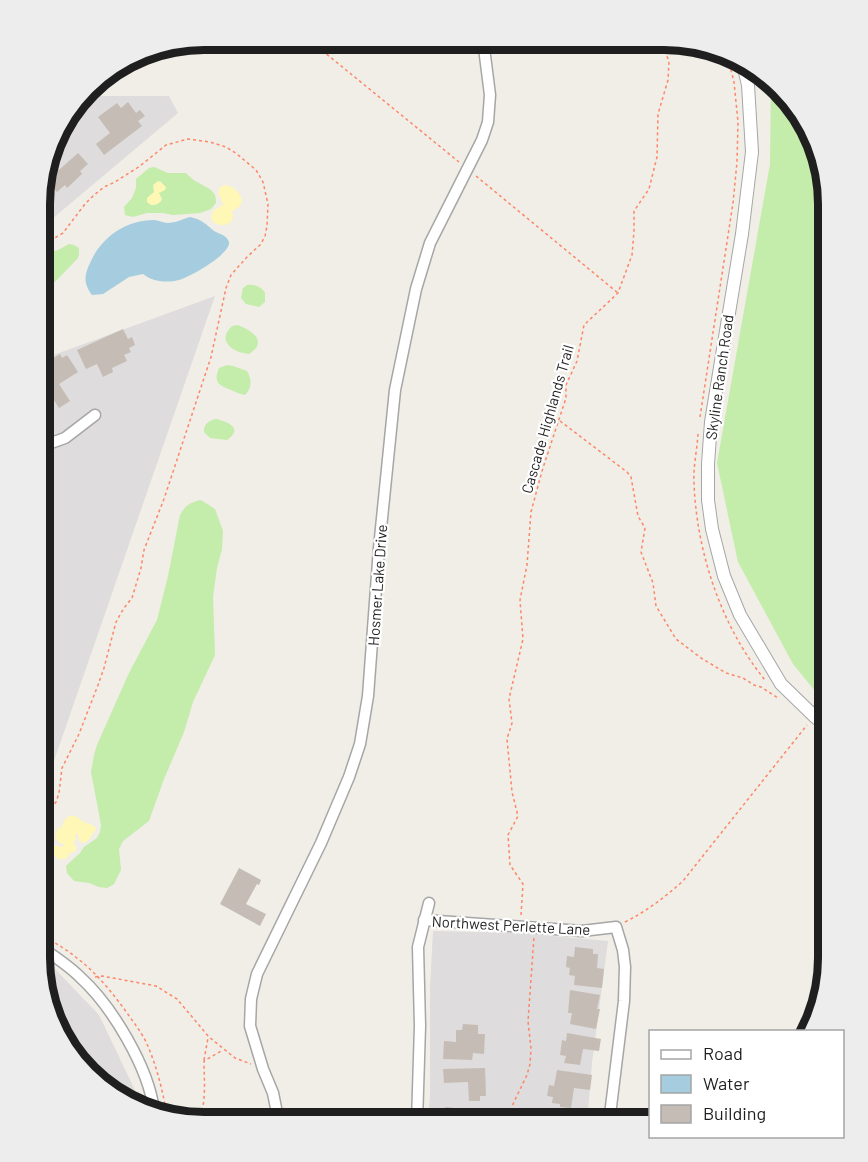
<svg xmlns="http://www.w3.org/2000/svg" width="868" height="1162" font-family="Barlow,sans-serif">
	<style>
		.residential { fill: #dedcdc }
		.grass { fill: #c4ecaa }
		.sand { fill: #fff7b5 }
		.water { fill: #a5cddf }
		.building { fill: #c5bdb5 }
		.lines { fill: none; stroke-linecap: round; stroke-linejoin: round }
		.minor-casing { stroke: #a6a6a6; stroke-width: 13 }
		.tertiary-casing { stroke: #a6a6a6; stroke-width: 14 }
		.path { stroke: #fe8669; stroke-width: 1.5; stroke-dasharray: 3 3; stroke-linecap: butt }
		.minor { stroke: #fff; stroke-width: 10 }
		.tertiary { stroke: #fff; stroke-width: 12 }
		.labels { text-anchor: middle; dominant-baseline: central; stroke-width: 4.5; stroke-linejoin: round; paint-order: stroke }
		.street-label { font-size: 15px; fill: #1f1f1f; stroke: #fff }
		.rim { fill: none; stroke: #1f1f1f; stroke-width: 8 }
	</style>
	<rect width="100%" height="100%" fill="#f0eee6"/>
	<g class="residential">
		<path d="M83,94L101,96H169L178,113L40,229V182L61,121Z"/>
		<path d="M215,296L39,804L40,360Z"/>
		<path d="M433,931L518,933L608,941L592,1063L587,1123L428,1122L430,1096V987Z"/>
		<path d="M55,969L99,1015L143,1107L112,1095L56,1032L45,983Z"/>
	</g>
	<g class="grass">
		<path d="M771,80L812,130L829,203V708L793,664L738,562L717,463L770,164Z"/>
		<path d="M154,167L168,173H186C189,176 193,180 197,182C207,188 217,190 216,203L211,209L200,213L173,215L163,213H147L133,217L125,215L124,207L132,198L136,188V179L149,168Z"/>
		<path d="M69,244L74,245L79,248V254L78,258L53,284L48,287L43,286L40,279V258L45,254L58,250Z"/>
		<path d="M247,285C254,284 262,287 265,293V302L259,307L246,304L241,298L243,288Z"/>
		<path d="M238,325C253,331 268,342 249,354C233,353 216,341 232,326Z"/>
		<path d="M227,365L233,366L247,371C252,380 252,388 245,395C239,394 236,392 231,390C219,385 213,383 219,368Z"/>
		<path d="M216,419C228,422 244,428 227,440L210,438L204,432C203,425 209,420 216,419Z"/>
		<path d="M201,500L215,509L223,531L222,549L217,568L213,597L215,655L193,702L184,732L164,779L149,821L123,841L119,849L121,870L114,884L107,888L99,887L89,883L74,881L67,873L66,866L80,853L84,847L97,838L100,832L101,825L99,814L91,772L94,755L97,745L129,673L157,620L168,576L180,515C185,506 190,502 201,500Z"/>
	</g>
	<g class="sand">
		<path d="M158,181L161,182L166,187L165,190L159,193L162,199C160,204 156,205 151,205L147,202V198L154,192L153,185Z"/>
		<path d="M226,185C234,187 241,193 242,201L239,207L232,211C237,225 222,228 213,222L211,216L214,210L223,205C222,198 216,195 220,187Z"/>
		<path d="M69,816C77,815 78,819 84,822C89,824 92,824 96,828V830L92,834L90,839L84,843L79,841L78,834H75L76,839L73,843L76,846V851L70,853L66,859H58L52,853V848L56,845L62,847L64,845L56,840L55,835L58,828L62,827L64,821Z"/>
	</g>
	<path class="water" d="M190,217C201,219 206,224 214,231C219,234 227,235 229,242C231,254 190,277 179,280C166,283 153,282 143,274L129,277L103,294L92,295C83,283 84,275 91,261C102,237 126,220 154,220C158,220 163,223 168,223C175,223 183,219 190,217Z"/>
	<g class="building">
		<path d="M128,102L136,113L140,110L145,116L138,121L142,126L104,155L96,144L110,133L98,117L117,103L121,108Z"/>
		<path d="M78,153L88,164L80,171L82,174L67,188L65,185L57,192L42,176L44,172L53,163L59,170Z"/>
		<path d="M123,329L128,339L132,337L135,345L129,348L131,352L124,355L127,361L112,368L113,372L103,377L97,364L86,369L77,350Z"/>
		<path d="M60,354L62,358L67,355L78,372L59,384L70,401L59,408L40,379V366Z"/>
		<path d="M40,392L54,413L42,421L40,418Z"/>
		<path d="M239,868L261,880L259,885L257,884L246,904L266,914L260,926L220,904Z"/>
		<path d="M575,947L593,949V954H598L597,968L604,969L602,988L574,985L575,976L569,975L570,968L566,967L567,956L574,957Z"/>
		<path d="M570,990L600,995L597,1009H600L596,1029L570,1024L572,1013H568Z"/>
		<path d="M463,1024L478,1025V1034H485L484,1054L473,1053L472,1060L443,1059L444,1041L456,1042V1030H462Z"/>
		<path d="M567,1033L601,1039L599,1051L583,1049L580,1065L564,1063L566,1056L560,1055L562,1040L566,1041Z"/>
		<path d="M485,1068L486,1096H480V1101H469L468,1082L444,1083L443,1069Z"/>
		<path d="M557,1070L592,1075L590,1090L574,1088L571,1108L560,1107V1104L552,1103L553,1097L547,1096L549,1085L554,1086Z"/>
		<path d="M445,1107L476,1110L475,1122H443Z"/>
		<path d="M567,1113L587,1116L586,1123H565Z"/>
	</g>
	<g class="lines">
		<defs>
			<g id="minor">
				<path d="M58,130L60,128"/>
				<path d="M40,447L65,438L95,415"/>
				<path d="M814,716L829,695"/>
				<path d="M424,920L582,931L616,927L623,950L625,967L624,1001L609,1123"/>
				<path d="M39,946C54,956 68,965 80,977C112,1006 149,1068 154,1111"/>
				<path d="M276,1122V1108L273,1093L263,1069L250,1026L251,999L257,974L321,843L349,777L360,744L368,696L379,548L395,390L416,289L430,243L482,140L488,122L490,95L483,40"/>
				<path d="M417,1122L420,1026L418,947L429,903"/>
			</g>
			<path id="tertiary" d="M743,64L748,85L752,152L742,234L711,422L708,464V500L712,529L724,576L740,615L781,684L814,716L829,728"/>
		</defs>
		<use href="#minor" class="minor-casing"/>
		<use href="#tertiary" class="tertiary-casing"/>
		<g class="path">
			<path d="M308,39L459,162"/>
			<path d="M476,176L618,293"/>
			<path d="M700,417L733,203L737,162L738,122L734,82L728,58"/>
			<path d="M560,421L627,472L631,477L638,516L645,528L641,552L653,583L656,606L676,639L701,658L726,673L743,678L754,685L761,687L778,698"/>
			<path d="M698,434C697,450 693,468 694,484C697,553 721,626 765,680"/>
			<path d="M39,822L56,802L59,793L62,768L79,734L98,685L104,668L116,622L124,608L132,598L141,568L144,550L164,499L211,357L226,288L231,275L247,257L261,244L265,236L267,226L268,204L263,182L256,170L237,154L226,147L210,142L188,139L166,145L140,166L115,182L104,187L93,196L85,204L63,233L40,247"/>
			<path d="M521,915L523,884L510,865L508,835L518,816L512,792L507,739L512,723L509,699L523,639L520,600L527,565L531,512L542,471L566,398V385L577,361L584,325L618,293L632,255L634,231V211L649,189L657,157L658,114L668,80L669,61L661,43L662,40"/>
			<path d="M625,922C647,911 665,897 683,881L807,725"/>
			<path d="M50,940C85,960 104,981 127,1013C134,1023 142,1033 147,1044C157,1067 163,1092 167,1116"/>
			<path d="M95,977L102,976L156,986L177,999L209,1037L235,1058L251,1064"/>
			<path d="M204,1060L208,1038"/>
			<path d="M198,1122C207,1104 204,1080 204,1061L223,1050"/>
			<path d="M513,1123L512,1114L513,1104L527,1075L530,1064L531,1049L528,1021L534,937"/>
		</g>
		<use href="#minor" class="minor"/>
		<use href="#tertiary" class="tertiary"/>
	</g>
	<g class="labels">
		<g class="street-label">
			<text transform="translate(719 377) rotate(-82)">Skyline Ranch Road</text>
			<text transform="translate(547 419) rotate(-74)">Cascade Highlands Trail</text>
			<text transform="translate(377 585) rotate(-86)">Hosmer Lake Drive</text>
			<text transform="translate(511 925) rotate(3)">Northwest Perlette Lane</text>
		</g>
	</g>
	<path d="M0 0H868V1162H0ZM204 50H664A154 154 0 0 1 818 204V958A154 154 0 0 1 664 1112H204A154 154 0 0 1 50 958V204A154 154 0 0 1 204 50Z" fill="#ededed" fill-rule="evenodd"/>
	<path class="rim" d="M204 50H664A154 154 0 0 1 818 204V958A154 154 0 0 1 664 1112H204A154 154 0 0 1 50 958V204A154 154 0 0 1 204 50Z"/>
	<rect x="649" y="1030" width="195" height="108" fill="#ffffff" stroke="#a5a5a5" stroke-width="1.5"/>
	<rect x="661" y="1050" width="30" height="9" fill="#ffffff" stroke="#a5a5a5" stroke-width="1.5"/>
	<text x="703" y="1060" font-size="18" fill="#1f1f1f">Road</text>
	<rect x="661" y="1075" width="30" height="18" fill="#a5cddf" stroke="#a5a5a5" stroke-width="1.5"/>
	<text x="703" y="1090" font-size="18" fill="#1f1f1f">Water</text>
	<rect x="661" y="1105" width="30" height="18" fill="#c5bdb5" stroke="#a5a5a5" stroke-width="1.5"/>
	<text x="703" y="1120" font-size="18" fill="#1f1f1f">Building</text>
</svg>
